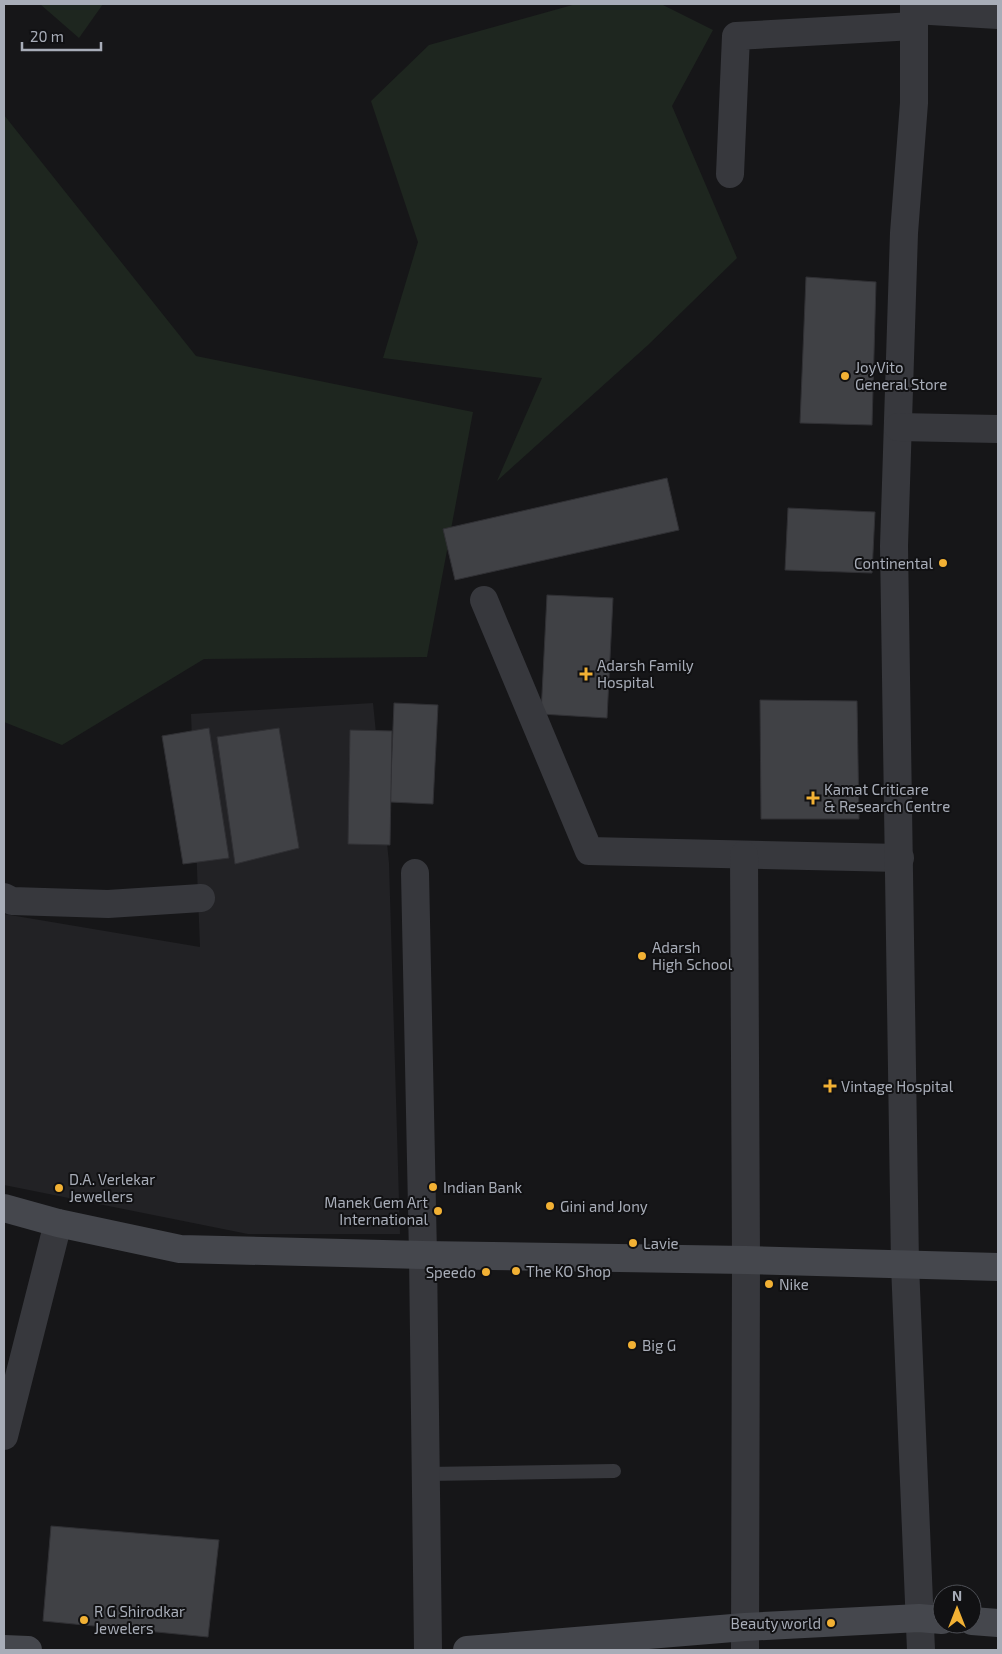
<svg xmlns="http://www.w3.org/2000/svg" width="1002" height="1654" font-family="'Exo 2',sans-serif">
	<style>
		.built { fill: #222225 }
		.green { fill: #1e261f }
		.building { fill: #404145; stroke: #303034 }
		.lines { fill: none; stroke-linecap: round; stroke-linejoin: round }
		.service { stroke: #37383d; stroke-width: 14 }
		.minor { stroke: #37383d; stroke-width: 28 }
		.tertiary { stroke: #37383d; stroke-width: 28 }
		.secondary { stroke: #45474d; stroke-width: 28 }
		.poi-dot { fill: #f2b134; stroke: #111113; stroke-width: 2 }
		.labels { text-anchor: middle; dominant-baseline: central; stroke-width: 4; stroke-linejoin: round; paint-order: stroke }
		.poi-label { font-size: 15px; fill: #a8adb8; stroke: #111113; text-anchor: start }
	</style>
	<rect width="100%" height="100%" fill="#161618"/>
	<path class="built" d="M373,703L389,863L400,1234H248L4,1185V914L200,947L191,714Z"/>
	<g class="green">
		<path d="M40,4H103L79,38Z"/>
		<path d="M576,4H661L713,30L672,106L737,258L648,345L497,481L542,378L383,358L418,242L371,101L429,45Z"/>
		<path d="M4,115L196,356L473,412L427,657L204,659L62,745L4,722Z"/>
	</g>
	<g class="building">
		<path d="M806,277L876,282L872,425L800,423Z"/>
		<path d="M667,478L679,530L455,580L443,529Z"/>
		<path d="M788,508L875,512L872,573L785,570Z"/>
		<path d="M547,595L613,598L607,718L541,714Z"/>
		<path d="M760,700L857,701L859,819H761Z"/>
		<path d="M394,703L438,705L433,804L390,802Z"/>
		<path d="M209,728L229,858L183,864L162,736Z"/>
		<path d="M279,728L299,848L235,864L217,737Z"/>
		<path d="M350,730L392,731L390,845L348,844Z"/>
		<path d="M51,1526L219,1540L208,1637L43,1621Z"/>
	</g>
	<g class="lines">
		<path class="service" d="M426,1474L614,1471"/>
		<g class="minor">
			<path d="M914,10L998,15"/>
			<path d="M730,174L736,36L914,26"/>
			<path d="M484,600L589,851L900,858"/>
			<path d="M744,855L746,1260L745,1650"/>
			<path d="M415,873L423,1255L428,1650"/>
			<path d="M4,897L12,901L108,904L201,898"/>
			<path d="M4,1436L58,1223"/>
		</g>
		<g class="tertiary">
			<path d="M914,4V103L904,233L894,546L905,1265L921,1650"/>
			<path d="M898,427L998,429"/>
		</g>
		<g class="secondary">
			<path d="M4,1208L58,1223L180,1249L423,1255L746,1260L998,1267"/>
			<path d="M972,1621L998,1623"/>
			<path d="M4,1649L28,1650"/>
			<path d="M467,1650L745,1627L919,1618L942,1620"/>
		</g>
	</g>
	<g class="poi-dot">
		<circle cx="845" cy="376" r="5"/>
		<circle cx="943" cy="563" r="5"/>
		<path d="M583.5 666.5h5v5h5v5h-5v5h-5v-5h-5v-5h5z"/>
		<path d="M810.5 790.5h5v5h5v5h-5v5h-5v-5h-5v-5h5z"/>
		<circle cx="642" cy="956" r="5"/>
		<path d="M827.5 1078.5h5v5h5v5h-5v5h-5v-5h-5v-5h5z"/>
		<circle cx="433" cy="1187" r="5"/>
		<circle cx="59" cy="1188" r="5"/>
		<circle cx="550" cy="1206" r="5"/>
		<circle cx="438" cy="1211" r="5"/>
		<circle cx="633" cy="1243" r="5"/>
		<circle cx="516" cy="1271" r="5"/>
		<circle cx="486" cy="1272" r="5"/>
		<circle cx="769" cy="1284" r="5"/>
		<circle cx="632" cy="1345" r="5"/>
		<circle cx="84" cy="1620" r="5"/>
		<circle cx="831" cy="1623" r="5"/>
	</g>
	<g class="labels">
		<g class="poi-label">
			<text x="855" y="367">JoyVito<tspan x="855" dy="17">General Store</tspan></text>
			<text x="933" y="563" text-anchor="end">Continental</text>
			<text x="597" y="665">Adarsh Family<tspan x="597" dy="17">Hospital</tspan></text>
			<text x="824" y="789">Kamat Criticare<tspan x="824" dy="17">&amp; Research Centre</tspan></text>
			<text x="652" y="947">Adarsh<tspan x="652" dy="17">High School</tspan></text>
			<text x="841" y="1086">Vintage Hospital</text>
			<text x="69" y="1179">D.A. Verlekar<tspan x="69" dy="17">Jewellers</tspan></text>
			<text x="443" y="1187">Indian Bank</text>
			<text x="428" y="1202" text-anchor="end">Manek Gem Art<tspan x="428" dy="17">International</tspan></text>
			<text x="560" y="1206">Gini and Jony</text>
			<text x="643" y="1243">Lavie</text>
			<text x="526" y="1271">The KO Shop</text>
			<text x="476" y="1272" text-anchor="end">Speedo</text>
			<text x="779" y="1284">Nike</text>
			<text x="642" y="1345">Big G</text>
			<text x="94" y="1611">R G Shirodkar<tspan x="94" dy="17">Jewelers</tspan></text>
			<text x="821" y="1623" text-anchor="end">Beauty world</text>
		</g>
	</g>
	<rect width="1002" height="1654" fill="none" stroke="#a8adb8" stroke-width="10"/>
	<g transform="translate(957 1609)"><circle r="24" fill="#111113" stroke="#4d4f55"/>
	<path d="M0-4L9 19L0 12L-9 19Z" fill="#f2b134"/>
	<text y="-8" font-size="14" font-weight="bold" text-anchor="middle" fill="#a8adb8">N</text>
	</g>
	<path d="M22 42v8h79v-8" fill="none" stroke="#a8adb8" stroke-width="2.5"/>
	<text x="30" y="42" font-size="15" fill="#a8adb8" stroke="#111113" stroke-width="4" paint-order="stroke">20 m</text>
</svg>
